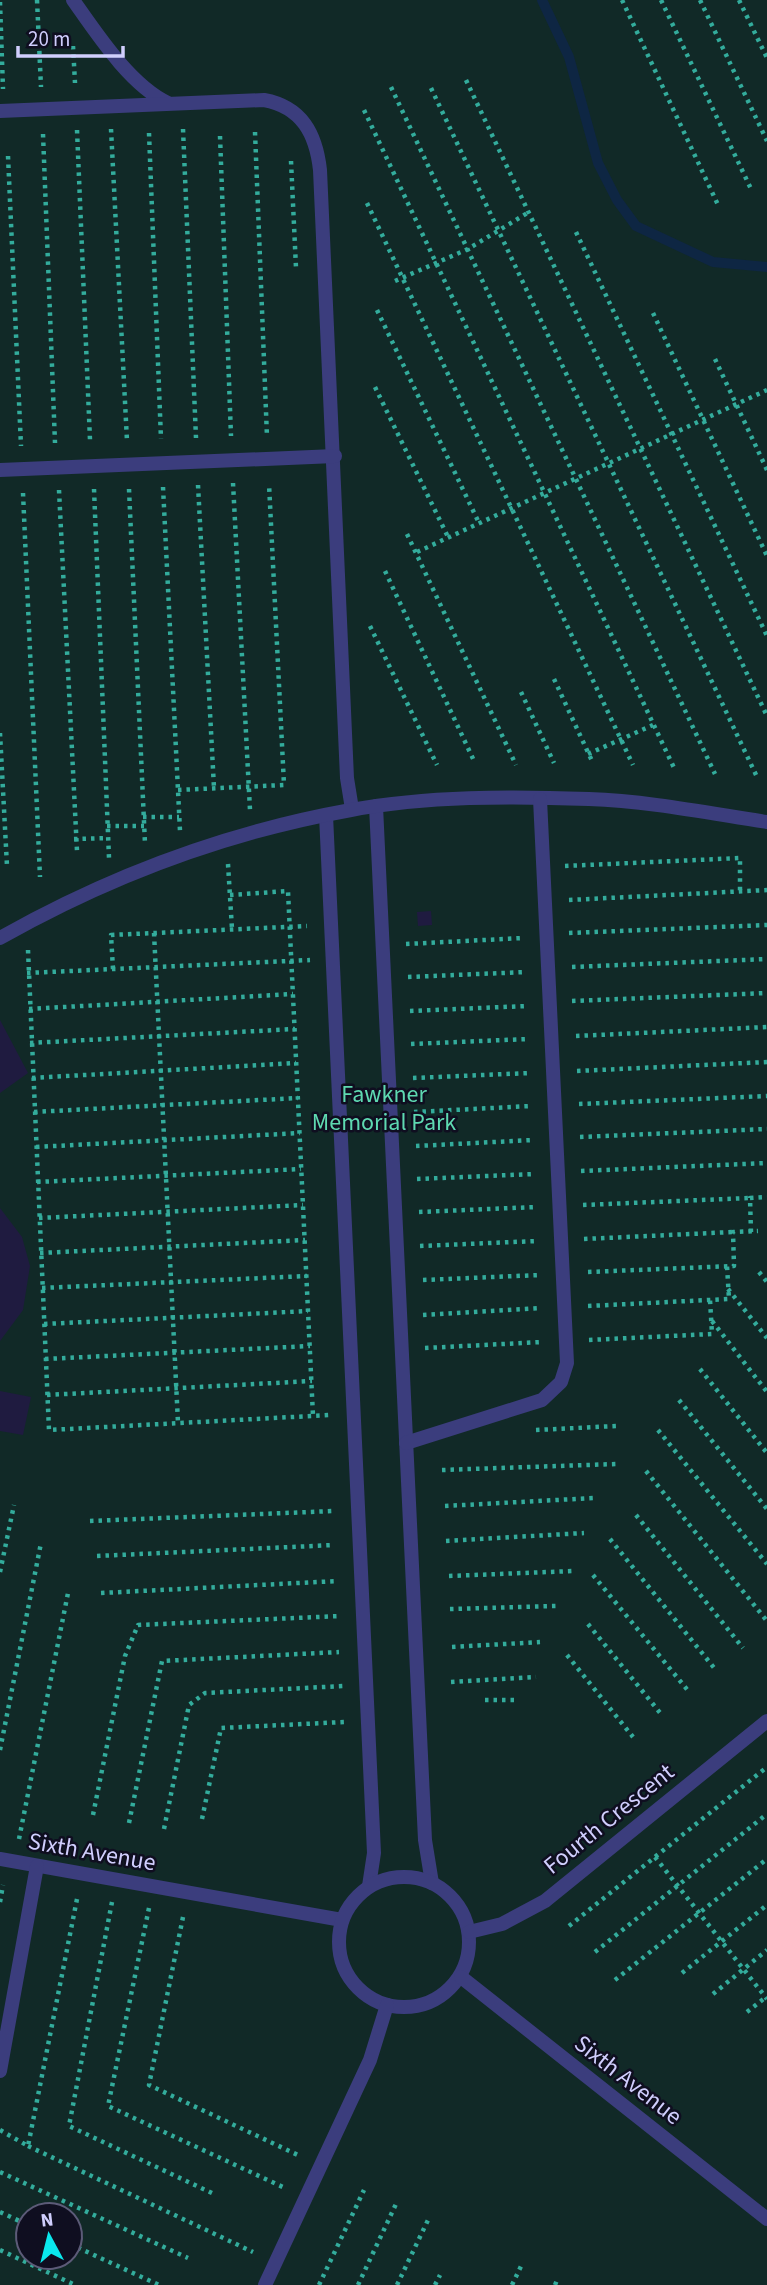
<svg xmlns="http://www.w3.org/2000/svg" width="767" height="2285" font-family="'Source Sans 3',sans-serif">
	<style>
		.green { fill: #112927; fill-rule: evenodd }
		.lines { fill: none; stroke-linecap: round; stroke-linejoin: round }
		.stream { stroke: #0e2643; stroke-width: 10 }
		.building { fill: #1f1b40 }
		.path { stroke: #33ac9c; stroke-width: 4.5; stroke-dasharray: 3.5 5; stroke-linecap: butt }
		.service { stroke: #3b3d7d; stroke-width: 14 }
		.labels { text-anchor: middle; dominant-baseline: central; stroke-width: 5; stroke-linejoin: round; paint-order: stroke }
		.park-label { font-size: 24px; fill: #5ed9b1; stroke: #0f0e20 }
		.street-label { font-size: 24px; fill: #d0cefd; stroke: #0f0e20 }
	</style>
	<rect width="100%" height="100%" fill="#0f0e20"/>
	<path class="green" d="M0,0H767V2285H0ZM28,2215H70V2257H28Z"/>
	<g class="lines">
		<path class="stream" d="M542,0L569,57L598,163L617,200L636,226L713,262L767,267"/>
	</g>
	<g class="building">
		<path d="M431,911L432,925L418,926L417,912Z"/>
		<path d="M0,1020L28,1073L0,1093Z"/>
		<path d="M0,1208L22,1237L30,1266L23,1310L0,1341Z"/>
		<path d="M0,1391L31,1397L23,1435L0,1431Z"/>
	</g>
	<g class="lines">
		<g class="path">
			<path d="M37,0L41,87"/>
			<path d="M622,0L719,207"/>
			<path d="M661,0L752,191"/>
			<path d="M700,0L767,141"/>
			<path d="M739,0L767,58"/>
			<path d="M0,2L3,89"/>
			<path d="M73,46L75,83"/>
			<path d="M466,80L767,716"/>
			<path d="M391,87L715,774"/>
			<path d="M431,88L757,777"/>
			<path d="M364,110L675,770"/>
			<path d="M111,129L127,441"/>
			<path d="M183,129L196,438"/>
			<path d="M77,130L90,440"/>
			<path d="M255,132L267,437"/>
			<path d="M149,133L161,439"/>
			<path d="M43,134L55,443"/>
			<path d="M220,136L231,436"/>
			<path d="M8,156L21,446"/>
			<path d="M291,161L296,268"/>
			<path d="M367,203L633,765"/>
			<path d="M576,232L767,636"/>
			<path d="M395,281L468,249L529,212"/>
			<path d="M377,310L479,523"/>
			<path d="M653,313L767,556"/>
			<path d="M715,359L767,470"/>
			<path d="M375,387L448,537"/>
			<path d="M233,483L250,810"/>
			<path d="M198,485L214,788"/>
			<path d="M163,487L180,831"/>
			<path d="M94,489L109,858"/>
			<path d="M129,489L145,844"/>
			<path d="M59,490L77,851"/>
			<path d="M23,493L40,877"/>
			<path d="M407,534L516,765"/>
			<path d="M417,552L767,390"/>
			<path d="M385,571L475,763"/>
			<path d="M370,626L437,765"/>
			<path d="M554,679L592,761"/>
			<path d="M521,692L554,763"/>
			<path d="M0,733L7,866"/>
			<path d="M588,754L653,725"/>
			<path d="M178,790L284,785L269,484"/>
			<path d="M143,817H179"/>
			<path d="M107,826H144"/>
			<path d="M74,839L108,838"/>
			<path d="M228,864L232,929"/>
			<path d="M565,866L740,858V892"/>
			<path d="M230,895L288,891L313,1416"/>
			<path d="M569,900L767,890"/>
			<path d="M154,933L178,1423"/>
			<path d="M569,933L767,925"/>
			<path d="M406,944L523,938"/>
			<path d="M28,950L49,1430L330,1415"/>
			<path d="M572,967L767,959"/>
			<path d="M113,969L111,935L307,926"/>
			<path d="M27,973L310,960"/>
			<path d="M408,977L526,972"/>
			<path d="M572,1001L767,993"/>
			<path d="M29,1009L293,994"/>
			<path d="M410,1011L527,1006"/>
			<path d="M576,1036L767,1027"/>
			<path d="M30,1043L295,1029"/>
			<path d="M411,1044L528,1039"/>
			<path d="M577,1071L767,1062"/>
			<path d="M32,1078L296,1063"/>
			<path d="M413,1078L530,1073"/>
			<path d="M579,1104L767,1096"/>
			<path d="M34,1112L298,1098"/>
			<path d="M414,1112L531,1106"/>
			<path d="M580,1137L767,1129"/>
			<path d="M416,1146L533,1140"/>
			<path d="M36,1147L300,1133"/>
			<path d="M581,1171L767,1163"/>
			<path d="M417,1179L534,1174"/>
			<path d="M37,1182L301,1169"/>
			<path d="M583,1205L750,1198"/>
			<path d="M419,1212L536,1207"/>
			<path d="M39,1218L303,1205"/>
			<path d="M751,1232L750,1198L767,1197"/>
			<path d="M584,1239L733,1232"/>
			<path d="M420,1246L537,1241"/>
			<path d="M40,1253L305,1240"/>
			<path d="M588,1272L734,1266L733,1232L758,1231"/>
			<path d="M759,1272L767,1282"/>
			<path d="M423,1280L540,1275"/>
			<path d="M42,1288L307,1276"/>
			<path d="M728,1289L767,1338"/>
			<path d="M588,1306L729,1299L727,1266"/>
			<path d="M423,1315L540,1308"/>
			<path d="M712,1321L767,1392"/>
			<path d="M44,1324L308,1311"/>
			<path d="M589,1340L712,1334L710,1300"/>
			<path d="M425,1348L542,1342"/>
			<path d="M45,1359L310,1346"/>
			<path d="M700,1369L767,1453"/>
			<path d="M47,1395L312,1381"/>
			<path d="M679,1400L767,1509"/>
			<path d="M536,1430L616,1426"/>
			<path d="M658,1430L767,1564"/>
			<path d="M442,1470L616,1464"/>
			<path d="M646,1471L767,1621"/>
			<path d="M445,1506L594,1498"/>
			<path d="M636,1515L743,1648"/>
			<path d="M90,1521L334,1511"/>
			<path d="M610,1539L715,1669"/>
			<path d="M446,1541L584,1533"/>
			<path d="M97,1556L334,1545"/>
			<path d="M0,1572L14,1505"/>
			<path d="M593,1575L690,1693"/>
			<path d="M449,1576L573,1571"/>
			<path d="M101,1593L338,1581"/>
			<path d="M450,1609L556,1606"/>
			<path d="M588,1624L661,1714"/>
			<path d="M452,1647L540,1642"/>
			<path d="M567,1655L633,1737"/>
			<path d="M451,1682L536,1677"/>
			<path d="M485,1700H515"/>
			<path d="M0,1750L41,1543"/>
			<path d="M93,1815L125,1656L138,1625L340,1616"/>
			<path d="M202,1819L221,1728L344,1722"/>
			<path d="M129,1823L162,1661L339,1652"/>
			<path d="M164,1829L189,1705L205,1693L344,1686"/>
			<path d="M19,1839L68,1593"/>
			<path d="M655,1857L767,1999"/>
			<path d="M0,1902L3,1885"/>
			<path d="M112,1902L69,2126L214,2194"/>
			<path d="M149,1908L108,2106L285,2188"/>
			<path d="M183,1917L149,2085L300,2156"/>
			<path d="M569,1926L767,1767"/>
			<path d="M595,1952L767,1814"/>
			<path d="M682,1973L767,1905"/>
			<path d="M615,1980L767,1859"/>
			<path d="M713,1994L767,1950"/>
			<path d="M747,2012L766,1997"/>
			<path d="M0,2130L28,2146L77,1899"/>
			<path d="M28,2146L253,2252"/>
			<path d="M0,2172L188,2258"/>
			<path d="M0,2212L28,2225"/>
			<path d="M70,2244L159,2285"/>
			<path d="M0,2250L75,2285"/>
			<path d="M319,2285L364,2190"/>
			<path d="M358,2285L396,2204"/>
			<path d="M397,2285L429,2218"/>
			<path d="M435,2285L440,2275"/>
			<path d="M512,2285L523,2262"/>
			<path d="M555,2285L557,2280"/>
		</g>
		<g class="service">
			<path d="M73,0C97,34 130,85 168,103"/>
			<path d="M0,111L264,100C302,107 316,134 320,170L347,778L352,809"/>
			<path d="M0,470L335,456"/>
			<path d="M376,806L425,1840L432,1883"/>
			<path d="M326,815L374,1853L369,1886"/>
			<path d="M0,938C108,877 228,832 351,810C427,796 511,796 589,799C648,801 708,813 767,822"/>
			<path d="M406,1443L542,1400L561,1382L567,1363L540,799"/>
			<path d="M0,1859L342,1920"/>
			<circle cx="404" cy="1942" r="65"/>
			<path d="M469,1932L502,1924L545,1901L767,1721"/>
			<path d="M461,1977L767,2219"/>
			<path d="M0,2071L37,1866"/>
			<path d="M265,2285L370,2060L387,2005"/>
		</g>
	</g>
	<g class="labels">
		<g class="park-label">
			<text x="384" y="1094">Fawkner<tspan x="384" dy="28">Memorial Park</tspan></text>
		</g>
		<g class="street-label">
			<text transform="translate(609 1819) rotate(-39)">Fourth Crescent</text>
			<text transform="translate(92 1852) rotate(10)">Sixth Avenue</text>
			<text transform="translate(628 2080) rotate(38)">Sixth Avenue</text>
		</g>
	</g>
	<g transform="translate(49 2236) rotate(353)"><circle r="33" fill="#0f0e20" stroke="#5c5b78" stroke-width="2"/>
	<path d="M0-5L12 26L0 18L-12 26Z" fill="#0ae7ed"/>
	<text y="-10" font-size="19" font-weight="bold" text-anchor="middle" fill="#d0cefd">N</text>
	</g>
	<path d="M18 46v10h105v-10" fill="none" stroke="#d0cefd" stroke-width="3.5"/>
	<text x="28" y="46" font-size="21" fill="#d0cefd" stroke="#0f0e20" stroke-width="5" paint-order="stroke">20 m</text>
</svg>
